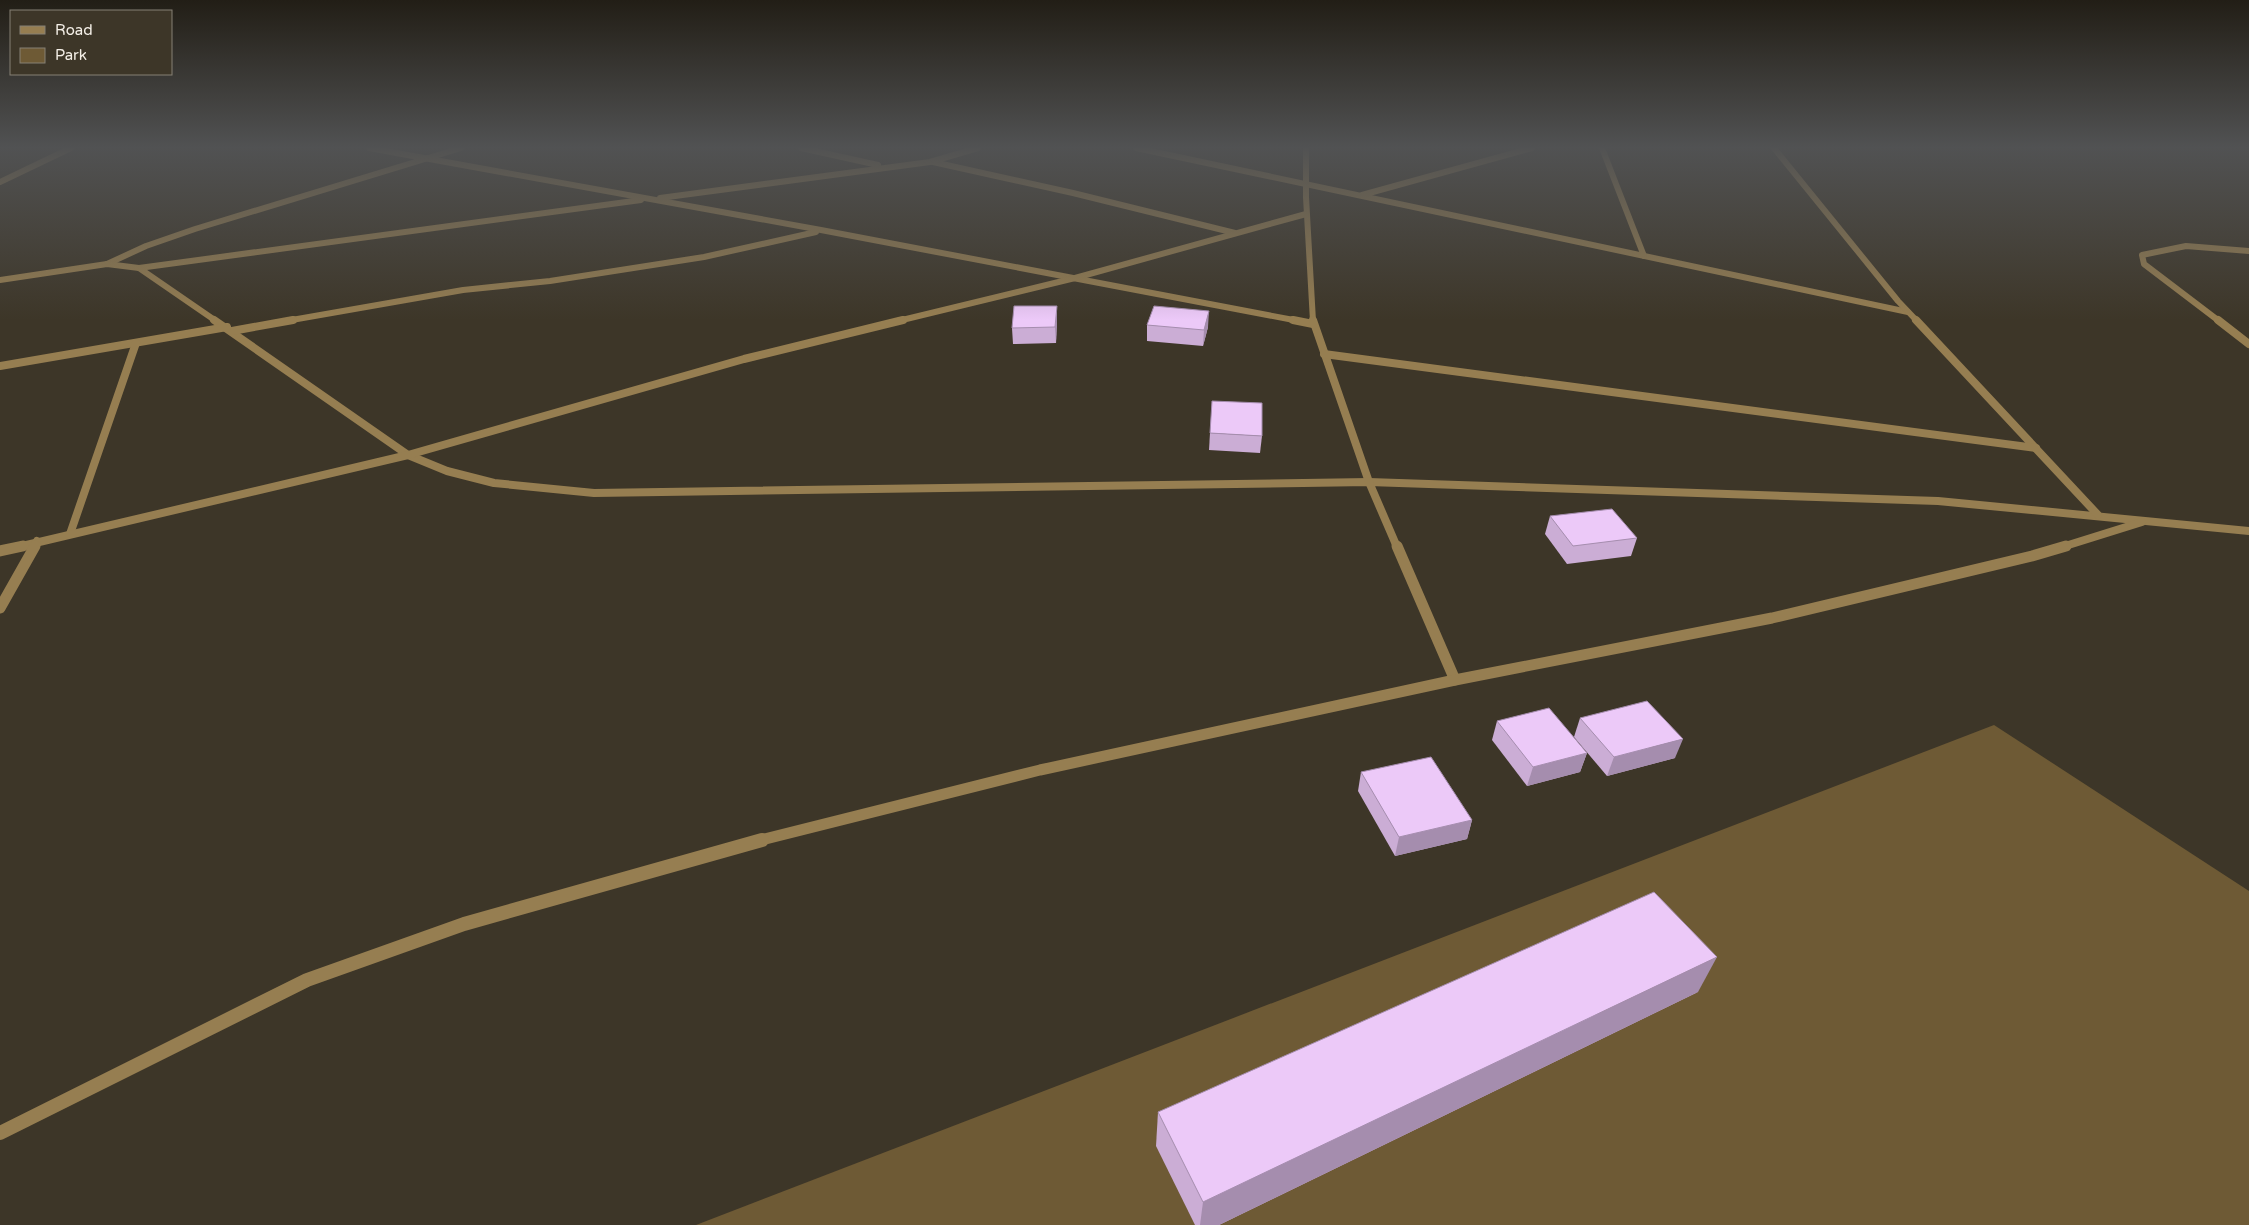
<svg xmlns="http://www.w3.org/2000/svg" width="2249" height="1225" font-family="'Varela Round',sans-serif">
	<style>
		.green { fill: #6e5a35 }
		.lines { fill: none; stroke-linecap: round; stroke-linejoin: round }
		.service-far1 { stroke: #967e51; stroke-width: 6 }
		.service { stroke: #967e51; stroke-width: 8 }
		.minor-far3 { stroke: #967e51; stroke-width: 6 }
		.minor-far2 { stroke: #967e51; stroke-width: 8 }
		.minor-far1 { stroke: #967e51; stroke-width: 11 }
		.minor { stroke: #967e51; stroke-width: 14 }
		.wall { fill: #cbadd5 }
		.shaded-wall { fill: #a58dae }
		.building { fill: #ecc9f8; stroke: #a58dae }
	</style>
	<rect width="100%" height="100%" fill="#3d3628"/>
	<path class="green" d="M1994,725L2249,891V1225H696Z"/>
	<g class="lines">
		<path class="service-far1" d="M2219,321L2144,264L2142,255L2186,246L2249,251"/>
		<path class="service" d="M2218,320L2249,344"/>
		<g class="minor-far3">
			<path d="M369,148L821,230L1299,321"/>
			<path d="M801,148L878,165"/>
			<path d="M1136,148L1908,312"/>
			<path d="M1306,148V197L1313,321"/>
			<path d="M1602,148L1644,256"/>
			<path d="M1774,148L1898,301L1917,321"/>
			<path d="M933,162L1073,193L1235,233"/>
			<path d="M0,182L71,148"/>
			<path d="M1362,195L1532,148"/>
			<path d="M660,198L930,162L978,148"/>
			<path d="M107,264L146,246L195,229L461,148"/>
			<path d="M139,268L641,200"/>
			<path d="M0,280L107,264L139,268L216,321"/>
			<path d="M286,321L463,290L550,281L704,257L816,232"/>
			<path d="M898,321L1075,278L1306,214"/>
		</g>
		<g class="minor-far2">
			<path d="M214,320L408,455L447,471L494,483L594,493L1369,482L1938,501L2249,531"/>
			<path d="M1293,320L1313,324"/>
			<path d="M1313,320L1369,482L1397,547"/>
			<path d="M1916,320L2098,515"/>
			<path d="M232,331L293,320"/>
			<path d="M1324,354L2036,448"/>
			<path d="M0,366L227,327"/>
			<path d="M70,534L136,343"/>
			<path d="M18,547L408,455L744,359L903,320"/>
			<path d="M34,547L37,541"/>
			<path d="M2062,547L2142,522"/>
		</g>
		<g class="minor-far1">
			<path d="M1397,546L1455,680"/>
			<path d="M0,551L23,546"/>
			<path d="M0,608L35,546"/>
			<path d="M757,841L1040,770L1455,680L1772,618L2032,556L2066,546"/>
		</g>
		<path class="minor" d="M0,1133L307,980L464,924L762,840"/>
	</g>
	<g class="wall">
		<path d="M1057,306V321L1056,343L1013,344L1012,328Z"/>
		<path d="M1147,325L1208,327L1203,346L1147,341Z"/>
		<path d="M1210,433L1262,436L1260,453L1209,450Z"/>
		<path d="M1550,516L1637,538L1631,556L1567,564L1545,534Z"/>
		<path d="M1580,718L1675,758L1607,776L1574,737Z"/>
		<path d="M1497,721L1587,753L1580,772L1527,786L1492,740Z"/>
		<path d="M1361,772L1472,820L1467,839L1395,856L1358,791Z"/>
		<path d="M1698,992L1219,1225H1195L1156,1146L1158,1112Z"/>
	</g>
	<g class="shaded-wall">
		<path d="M1057,306V321L1056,343L1055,327Z"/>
		<path d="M1209,311L1208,327L1203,346L1204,330Z"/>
		<path d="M1683,739L1675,758L1607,776L1614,757Z"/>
		<path d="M1587,753L1580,772L1527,786L1533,767Z"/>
		<path d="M1472,820L1467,839L1395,856L1399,837Z"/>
		<path d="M1717,957L1698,992L1219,1225H1200L1203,1202Z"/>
	</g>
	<g class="building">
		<path d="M1014,306H1057L1055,327L1012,328Z"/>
		<path d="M1154,306L1209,311L1204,330L1147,325Z"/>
		<path d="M1212,401L1262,403V436L1210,433Z"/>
		<path d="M1612,509L1637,538L1573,546L1550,516Z"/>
		<path d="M1647,701L1683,739L1614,757L1580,718Z"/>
		<path d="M1549,708L1587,753L1533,767L1497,721Z"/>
		<path d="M1431,757L1472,820L1399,837L1361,772Z"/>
		<path d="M1654,892L1717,957L1203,1202L1158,1112Z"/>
	</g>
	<linearGradient id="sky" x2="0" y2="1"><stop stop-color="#221e16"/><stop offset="0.46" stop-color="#515253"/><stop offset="1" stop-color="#515253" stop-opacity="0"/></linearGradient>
	<rect width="2249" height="320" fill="url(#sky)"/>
	<rect x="10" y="10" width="162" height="65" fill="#3d3628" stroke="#868074"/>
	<rect x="20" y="26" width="25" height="8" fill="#967e51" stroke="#868074"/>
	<text x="55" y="35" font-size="15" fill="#f4efe7">Road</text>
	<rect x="20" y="48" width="25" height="15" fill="#6e5a35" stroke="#868074"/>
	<text x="55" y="60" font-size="15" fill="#f4efe7">Park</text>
</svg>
